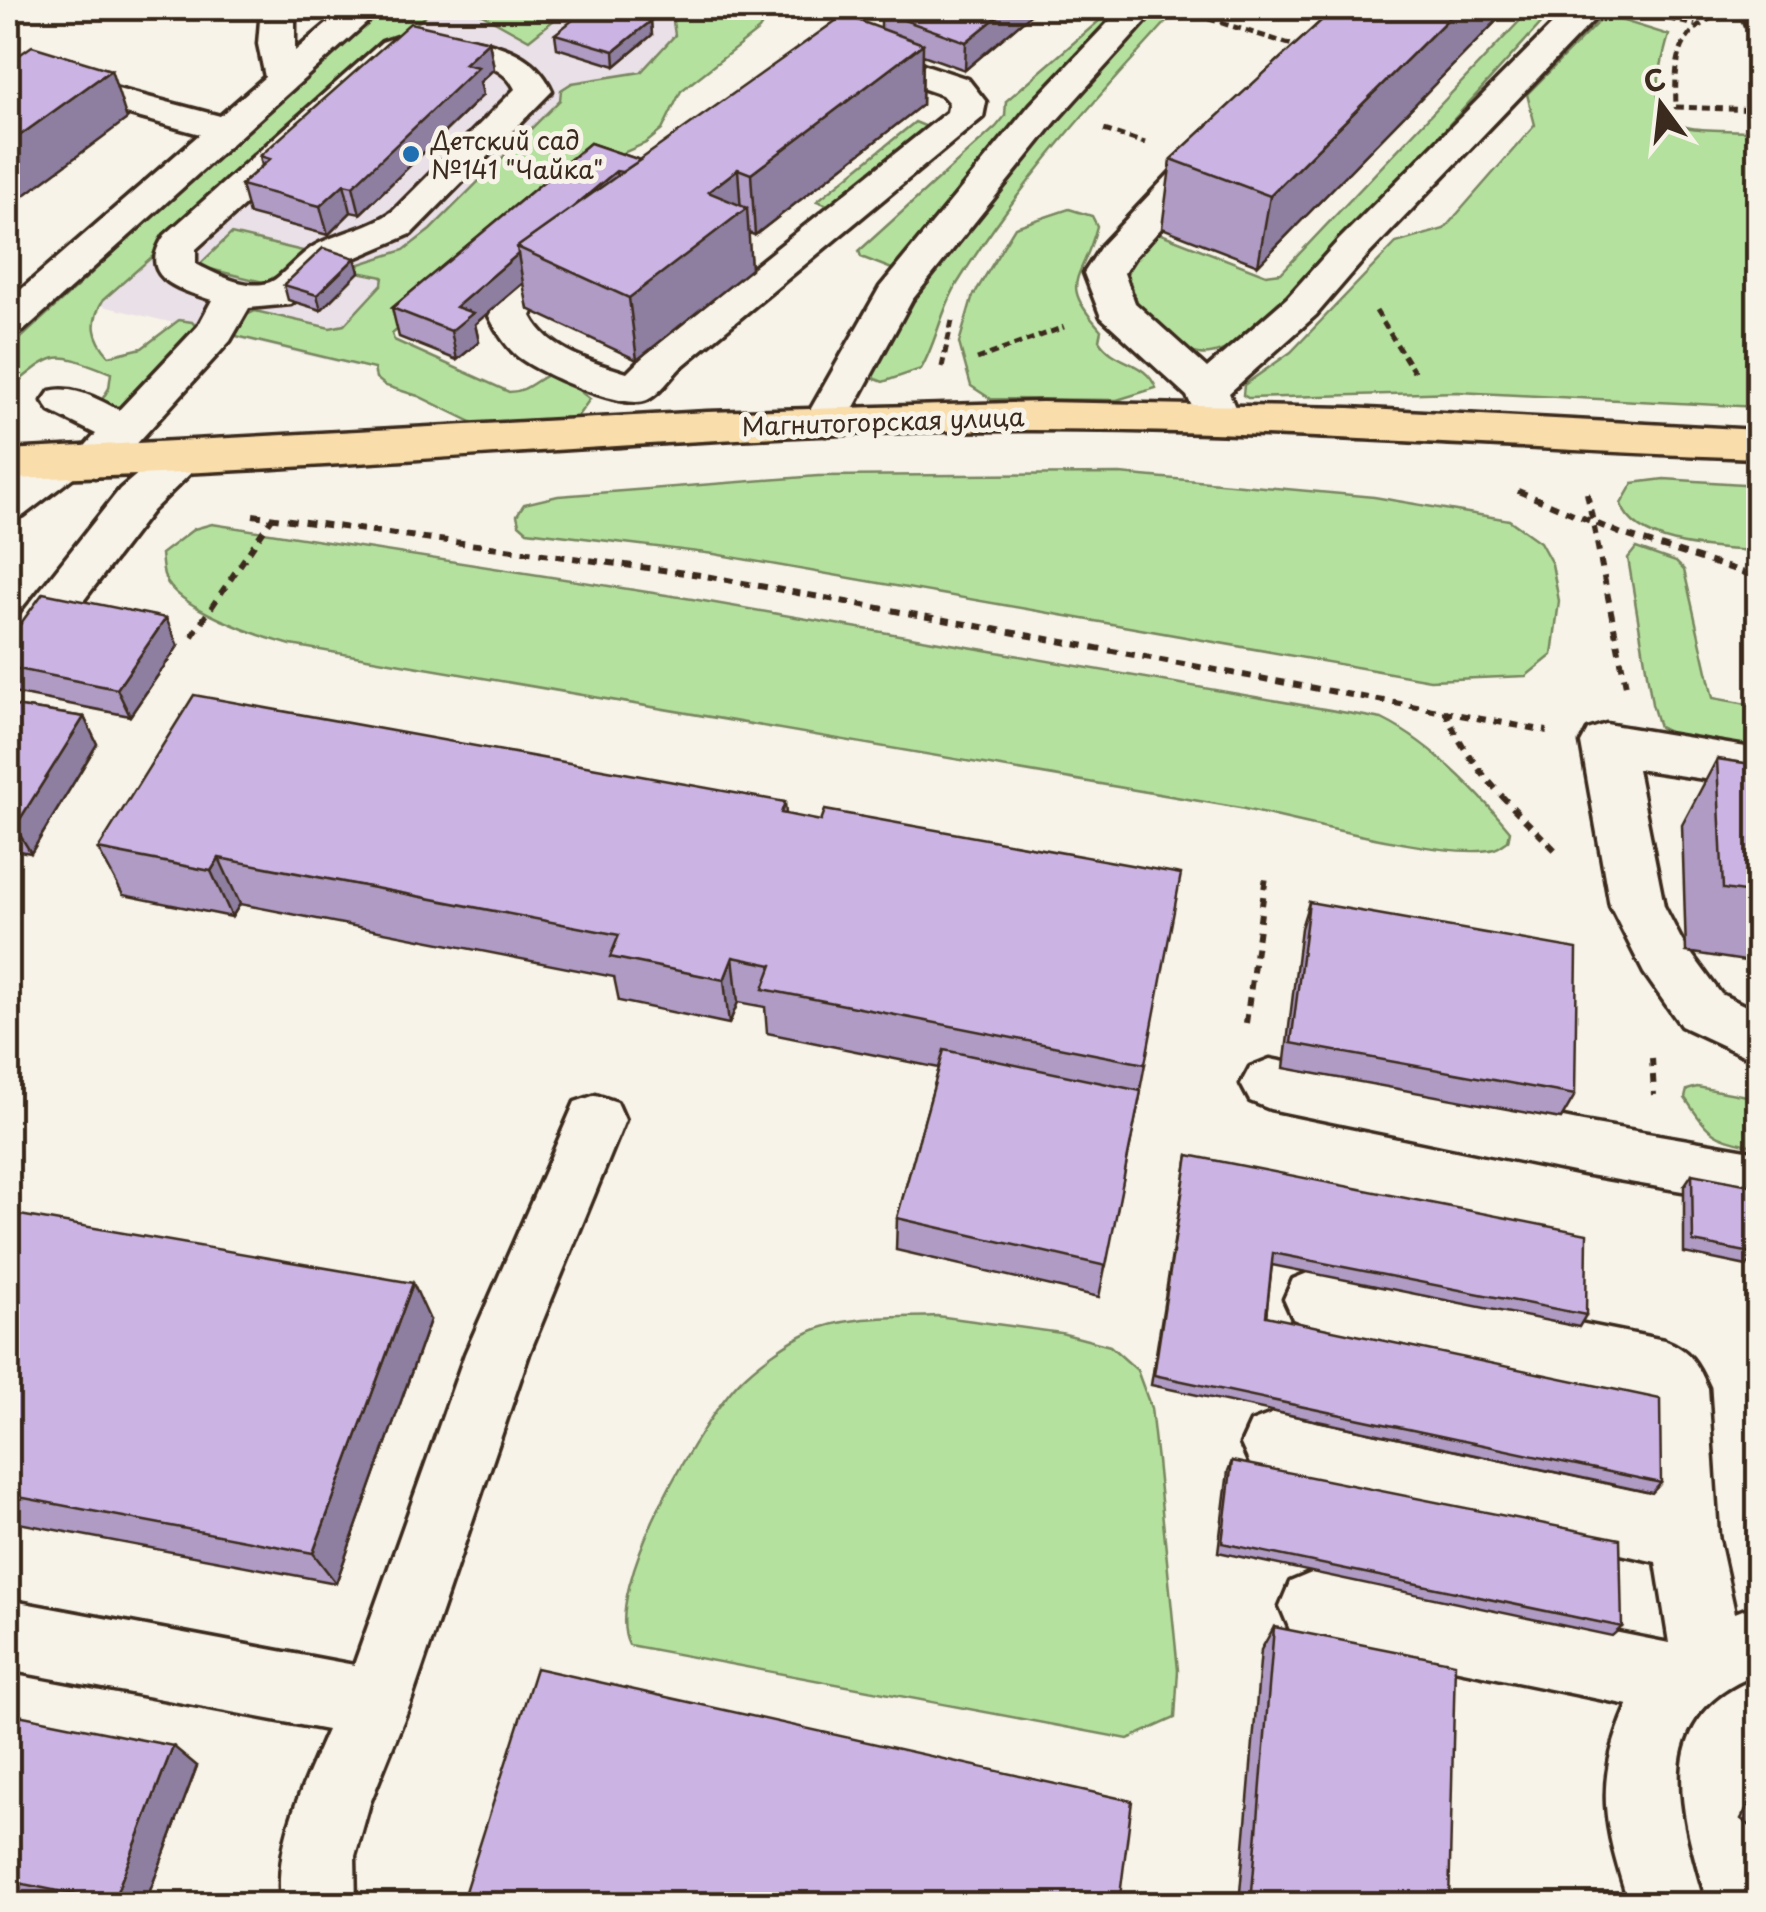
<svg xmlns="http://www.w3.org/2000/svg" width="1766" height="1912" font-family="'Playpen Sans',sans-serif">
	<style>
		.built { fill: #eae0e7 }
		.green { fill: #b5e19f; stroke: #78865e; stroke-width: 2.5 }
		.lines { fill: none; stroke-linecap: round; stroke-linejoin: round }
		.minor-casing { stroke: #3b2a1e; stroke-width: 7 }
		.major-casing { stroke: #3b2a1e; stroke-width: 7 }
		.path-far1 { stroke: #3b2a1e; stroke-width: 5; stroke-dasharray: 8 5; stroke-linecap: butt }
		.path { stroke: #3b2a1e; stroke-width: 6; stroke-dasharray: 9 8; stroke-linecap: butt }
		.minor { fill: #f7f3e8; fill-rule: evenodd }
		.major { fill: #f9ddab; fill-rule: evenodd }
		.wall { fill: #af9bc4; stroke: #3b2a1e; stroke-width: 2.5 }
		.shaded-wall { fill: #8e7ea0; stroke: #3b2a1e; stroke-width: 2.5 }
		.building { fill: #cbb4e4; stroke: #3b2a1e; stroke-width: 2.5 }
		.poi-dot { fill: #1f6fb2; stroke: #f7f3e8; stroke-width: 4 }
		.labels { text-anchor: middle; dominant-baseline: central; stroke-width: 10; stroke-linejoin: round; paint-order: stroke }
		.far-poi-label { font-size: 25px; fill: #3b2a1e; stroke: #f7f3e8; text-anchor: start }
		.far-street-label { font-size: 25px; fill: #3b2a1e; stroke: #f7f3e8 }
	</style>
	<rect width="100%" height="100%" fill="#f7f3e8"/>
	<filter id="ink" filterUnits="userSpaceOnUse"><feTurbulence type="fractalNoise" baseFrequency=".01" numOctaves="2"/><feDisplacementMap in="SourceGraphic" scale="20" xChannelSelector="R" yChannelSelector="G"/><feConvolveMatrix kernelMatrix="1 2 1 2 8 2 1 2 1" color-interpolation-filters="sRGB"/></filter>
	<g filter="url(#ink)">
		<path class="built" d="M410,8H727L356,367L82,301Z"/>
		<g class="green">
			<path d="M380,8L432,10L103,300C90,322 92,337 109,356L142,348L179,320L192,322L198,329L124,415L100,403L109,388L111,373C51,350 58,350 8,390V350Z"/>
			<path d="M471,8H569L529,40Z"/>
			<path d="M671,8H773L759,30L681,91L662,130L646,143L591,167L392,334L394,340L509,392C529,392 537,377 555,372L590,399L577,417L559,424L486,429L418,396L386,386L376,378L374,369L232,335L244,316L255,311L330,328L344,325L382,284L383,277L358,272L360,264L404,250L430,230L560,100L561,90L572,83L641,72L675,35Z"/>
			<path d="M1156,8H1179C1099,95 1019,183 957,284C941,311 936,343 921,369L883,382L873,378L871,369L911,296L1057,115Z"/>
			<path d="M1532,8H1555L1297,292C1276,311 1229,360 1199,354C1184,351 1172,339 1159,330C1134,311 1126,294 1121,264L1156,232L1266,275L1281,273Z"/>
			<path d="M1107,14L1117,18L897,271L861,257L859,251L996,127L1005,116L1006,101Z"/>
			<path d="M1614,18L1669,35C1639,138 1670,128 1758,131V407L1458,392L1248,398L1243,395L1244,385L1291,352L1396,243L1444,229L1535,125L1527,94L1598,22Z"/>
			<path d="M915,122L930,128L833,207L817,201Z"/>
			<path d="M1069,209L1092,216L1097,226C1083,282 1056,280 1101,330L1099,340C1114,365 1145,360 1156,388L1117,400L991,399L971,386L959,343L972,298L1015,227Z"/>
			<path d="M231,234L307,252L275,285L198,266Z"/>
			<path d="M1120,474L1374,497L1509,520L1540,542L1552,564L1559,601L1552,655L1526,676L1430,680L714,554L527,531L519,524L517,515L524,504L558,496L818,476Z"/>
			<path d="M1664,479L1758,485V551C1719,549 1636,548 1621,504L1633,483Z"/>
			<path d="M212,524L692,599L1382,719C1431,743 1476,790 1510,831L1508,841C1503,844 1499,848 1494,849C1451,861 1291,819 1240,808L291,645C261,637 177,608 165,578C162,571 162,561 161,554L194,529Z"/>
			<path d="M1636,548L1676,562L1684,570L1713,698L1758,706V750L1689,742L1659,727L1652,704L1628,558Z"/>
			<path d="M1697,1087L1758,1098V1147C1712,1136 1712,1138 1685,1098L1687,1090Z"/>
			<path d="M937,1316L1061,1333L1110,1346L1137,1370L1151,1408L1157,1461L1178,1670L1175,1718L1128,1739L629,1645C601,1590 703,1414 746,1375C762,1360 789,1341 809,1332C847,1315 897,1318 937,1316Z"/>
		</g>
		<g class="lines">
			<defs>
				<g id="minor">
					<path d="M261,8H295V51L346,8H383L23,331L8,335V301L200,134L71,99C46,101 32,116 8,122V95L29,82L72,77L220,116L265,77L258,44Z"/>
					<path d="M1122,8H1158L1056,121L912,300L841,431L826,435L811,431L804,421L880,287L1030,105Z"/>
					<path d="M1569,8H1605L1366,257L1316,315L1229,393L1239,417L1232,427L1217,431L1202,427L1187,396L1101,317L1084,273L1102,245L1203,138L1216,135L1229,138L1235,146L1229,154L1133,259L1124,273L1135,303L1207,368L1287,298L1338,241Z"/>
					<path d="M428,31C475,41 531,42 552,91L411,234L343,263L291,304L249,308L230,341L111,472L95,477L80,472L24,515L8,519V482C30,466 49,446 78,454L96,434L50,411L43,401L50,391C75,385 96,399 119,410L198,326L212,300C177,289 136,277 165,235L382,42L411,32ZM417,53C446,52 502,60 515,89L393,211C371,227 345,231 320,243C303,251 292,266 277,278C256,295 217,275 196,264V249L408,58Z"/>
					<path d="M845,38L968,79L986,102L983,117L681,367C671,377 660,394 647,400C624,411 535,372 516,355C504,344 496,330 489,316L501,294L832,41ZM850,63L942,95L949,103L947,112L651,349L627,373C592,362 549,351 531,316L534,309Z"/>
					<path d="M183,444L199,449L205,459L152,511L25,677L8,682V631L120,489L167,449Z"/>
					<path d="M1606,724L1758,749V787L1637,769L1664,906L1682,941L1721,994L1758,1012V1062L1681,1026L1644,973L1610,906L1581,743L1588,730Z"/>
					<path d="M1270,1059L1583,1122L1758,1152V1204L1583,1174L1270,1109L1250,1101L1241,1084L1250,1067Z"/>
					<path d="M596,1095L617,1102L625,1120L529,1354L410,1704L370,1803L355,1856L356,1904H281C274,1843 303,1785 327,1730L8,1670V1600L354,1665L465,1354L575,1102Z"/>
					<path d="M1315,1270L1664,1340C1690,1350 1697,1363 1708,1388L1718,1535L1735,1613L1758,1604V1674C1644,1717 1679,1815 1704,1904H1629C1604,1824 1593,1785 1628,1705L1314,1640L1290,1630L1280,1606L1290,1582L1314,1572L1669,1643L1656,1562L1274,1475L1251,1466L1241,1444L1251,1422L1274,1413L1649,1494L1644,1396L1315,1328L1293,1319L1284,1299L1293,1279Z"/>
				</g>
				<path id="major" d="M1042,402L1349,408L1758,430V458C1485,448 1214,425 940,431C629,438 319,473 8,479V450L707,412Z"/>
			</defs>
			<use href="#minor" class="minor-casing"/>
			<use href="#major" class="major-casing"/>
			<g class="path-far1">
				<path d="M1737,8C1680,26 1674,50 1676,107L1758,110"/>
				<path d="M1738,8L1758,58"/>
				<path d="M1643,13L1695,25"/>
				<path d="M1196,15L1299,47"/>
				<path d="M1104,130L1145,143"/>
				<path d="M1376,311L1414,372"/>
				<path d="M977,359L1064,327"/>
				<path d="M942,367L952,321"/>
			</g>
			<g class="path">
				<path d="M1518,491L1622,534L1758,577"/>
				<path d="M1587,493L1626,686"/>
				<path d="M253,515L700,575L1547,731"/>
				<path d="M192,636L272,518"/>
				<path d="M1445,710C1468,769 1514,808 1557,852"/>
				<path d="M1246,1023L1266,876"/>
				<path d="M1652,1058L1654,1095"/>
			</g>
			<use href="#minor" class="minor"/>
			<use href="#major" class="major"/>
		</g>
		<g class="wall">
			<path d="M145,8H185L175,15Z"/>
			<path d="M1335,8H1509L1258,265L1162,228L1171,159Z"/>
			<path d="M881,12L1030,15L965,70L923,55L922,105L755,235L748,233L751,269L637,360L528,309L523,283L475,324L479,342L457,360L399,337L392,308L590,143L640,160L881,29Z"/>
			<path d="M651,21L652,35L615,66L557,48L555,34Z"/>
			<path d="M489,41L494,69L480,82L483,95L360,214L351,212L328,235L249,214L241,185L262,166L260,156Z"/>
			<path d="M355,258L359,272L321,310L288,300L284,285Z"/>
			<path d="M8,641L178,646L130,716L8,692Z"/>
			<path d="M8,705L84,717L97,744L31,853L8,849Z"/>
			<path d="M1717,759L1758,765V963L1686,952L1682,825Z"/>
			<path d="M785,802L786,814L1145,1064L1140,1090L1141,1091L1099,1297L896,1250L897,1218L939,1068L767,1033L765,1007L738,1002L729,1024L619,1001L614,977L240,904L232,917L123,895L98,849Z"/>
			<path d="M1309,902L1575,1095L1561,1119L1284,1068L1301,928Z"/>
			<path d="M1188,1155L1586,1315L1579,1327L1272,1265L1266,1316L1661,1483L1652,1493L1151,1385Z"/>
			<path d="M1692,1174L1757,1254L1747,1266L1684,1253V1186Z"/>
			<path d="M8,1213L430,1320L336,1583L8,1521Z"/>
			<path d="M1232,1461L1622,1627L1612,1636L1218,1552L1228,1471Z"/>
			<path d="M1274,1627L1449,1904H1239L1261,1650Z"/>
			<path d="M8,1713L197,1766L145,1904H77L8,1890Z"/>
			<path d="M1758,1786V1832L1741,1819Z"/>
		</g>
		<g class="shaded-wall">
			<path d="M173,8H185L175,15Z"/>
			<path d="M1008,8H1031L1030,15L965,70L966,42Z"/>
			<path d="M1459,8H1509L1258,265L1270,196Z"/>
			<path d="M651,21L652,35L615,66L614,51Z"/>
			<path d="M489,41L494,69L480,82L483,95L360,214L353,186L464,64Z"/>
			<path d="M923,44L922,105L755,235L751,174Z"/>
			<path d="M111,70L127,119L14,203L21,222L8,232V144Z"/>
			<path d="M738,169L741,212L747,208L751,269L637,360L629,298L708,192Z"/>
			<path d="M616,171L620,199L523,250Z"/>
			<path d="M344,184L351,212L328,235L320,206Z"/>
			<path d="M518,254L523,283L475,324L479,342L457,360L451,331L456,307Z"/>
			<path d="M355,258L359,272L321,310L317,295Z"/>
			<path d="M166,618L178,646L130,716L117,689Z"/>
			<path d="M84,717L97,744L31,853L15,827Z"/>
			<path d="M219,858L240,904L232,917L211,871Z"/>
			<path d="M733,957L738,1002L729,1024L724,980Z"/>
			<path d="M413,1283L430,1320L336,1583L313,1553Z"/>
			<path d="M173,1746L197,1766L145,1904H116L113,1902Z"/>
		</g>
		<g class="building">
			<path d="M588,8H604L651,21L614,51L555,34Z"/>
			<path d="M887,8H1008L966,42L881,12Z"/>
			<path d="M1335,8H1459L1270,196L1171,159Z"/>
			<path d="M844,15L923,44L751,174L738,169L708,192L747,208L629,298L517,247Z"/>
			<path d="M410,23L489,41L464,64L478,67L353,186L344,184L320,206L241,185L270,159L260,156Z"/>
			<path d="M32,46L111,70L8,144V63Z"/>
			<path d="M590,143L640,160L622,172L616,171L572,208L517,247L518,254L456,307L473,313L451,331L392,308Z"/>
			<path d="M323,248L355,258L317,295L284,285Z"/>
			<path d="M43,593L166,618L117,689L8,667V641Z"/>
			<path d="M194,695L785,802L781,813L821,821L825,810L1181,874L1145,1064L763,989L772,965L733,957L724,980L610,957L619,935L219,858L211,871L98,849Z"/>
			<path d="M8,705L84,717L15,827L8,825Z"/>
			<path d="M1717,759L1758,765V894L1723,889Z"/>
			<path d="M1309,902L1577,949L1575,1095L1291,1043Z"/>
			<path d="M944,1050L1141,1091L1106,1266L897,1218Z"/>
			<path d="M1188,1155L1587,1234L1586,1315L1273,1253L1266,1316L1660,1399L1661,1483L1154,1375Z"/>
			<path d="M1692,1174L1755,1186L1757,1254L1693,1242Z"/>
			<path d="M8,1213L413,1283L313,1553L8,1495Z"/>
			<path d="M1232,1461L1620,1539L1622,1627L1222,1543Z"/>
			<path d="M1274,1627L1455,1663L1449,1904H1251Z"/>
			<path d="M536,1668L1132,1801L1119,1904H461Z"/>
			<path d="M8,1713L173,1746L113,1902L8,1881Z"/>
			<path d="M1758,1800V1817L1752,1813Z"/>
		</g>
	</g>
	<circle class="poi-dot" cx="411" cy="154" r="10"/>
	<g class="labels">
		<g class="far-poi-label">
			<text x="431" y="140">Детский сад<tspan x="431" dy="29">№141 "Чайка"</tspan></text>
		</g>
		<g class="far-street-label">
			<text transform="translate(883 421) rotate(-2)">Магнитогорская улица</text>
		</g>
	</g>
	<rect width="1766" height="1912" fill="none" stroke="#f7f3e8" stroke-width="40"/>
	<rect x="20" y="20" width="1726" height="1872" fill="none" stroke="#3b2a1e" stroke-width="4" filter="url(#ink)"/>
	<g transform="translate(1661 105) rotate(345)" stroke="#f7f3e8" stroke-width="8" paint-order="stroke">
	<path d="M0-8L18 38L0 25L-18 38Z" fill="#3b2a1e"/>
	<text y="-15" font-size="28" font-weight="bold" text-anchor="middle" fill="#3b2a1e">С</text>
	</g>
</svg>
